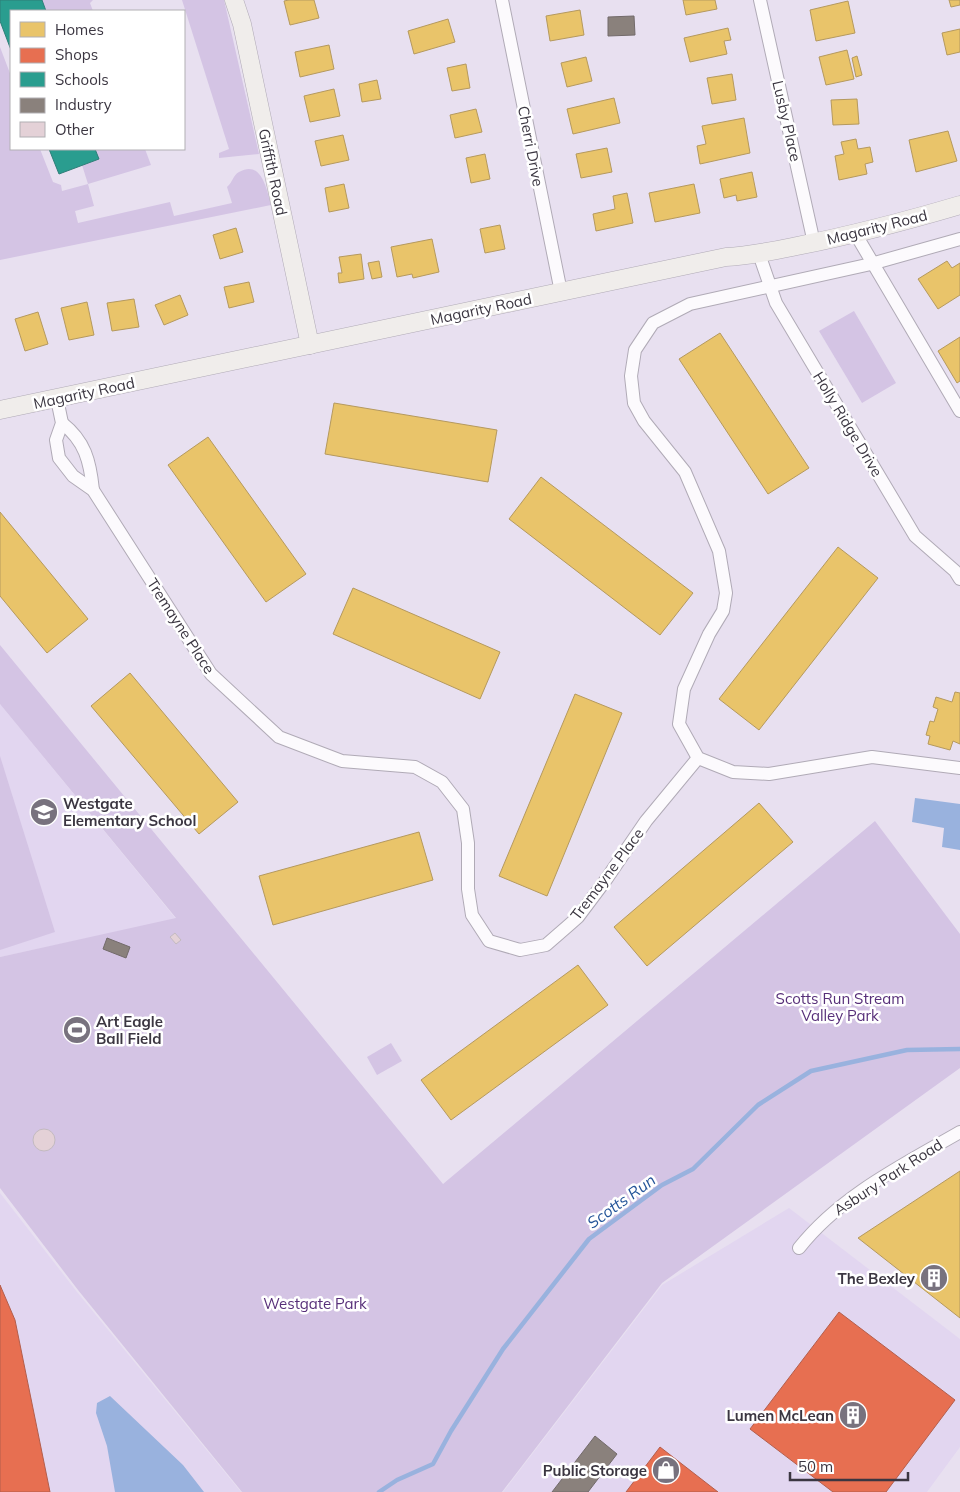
<svg xmlns="http://www.w3.org/2000/svg" width="960" height="1492" font-family="Mulish,sans-serif">
	<style>
		.built { fill: #e2d6f0 }
		.green { fill: #d4c4e4 }
		.water { fill: #99b2de }
		.homes { fill: #e9c46a; stroke: #b5995e }
		.shops { fill: #e76f51; stroke: #b35e4c }
		.schools { fill: #2a9d8f; stroke: #2f7e78 }
		.industry { fill: #8a817c; stroke: #726a6a }
		.lines { fill: none; stroke-linecap: round; stroke-linejoin: round }
		.stream { stroke: #99b2de; stroke-width: 4.5 }
		.building { fill: #e4d1d7; stroke: #c3bac0 }
		.street-casing { stroke: #b0aab6; stroke-width: 14 }
		.secondary-casing { stroke: #b0aab6; stroke-width: 19 }
		.street { stroke: #fcfafd; stroke-width: 12 }
		.secondary { stroke: #f0edeb; stroke-width: 18 }
		.labels { text-anchor: middle; dominant-baseline: central; stroke-width: 5; stroke-linejoin: round; paint-order: stroke }
		.street-label { font-size: 15px; fill: #3b3641; stroke: #fff }
		.poi-label { font-size: 15px; font-weight: bold; fill: #3b3641; stroke: #fff; text-anchor: end }
		.park-label { font-size: 15px; fill: #572f79; stroke: #fff }
		.water-label { font-size: 16px; font-style: italic; fill: #225398; stroke: #fff }
	</style>
	<rect width="100%" height="100%" fill="#e8e0f0"/>
	<g class="built">
		<path d="M0,704L176,919L0,957Z"/>
		<path d="M0,1193L77,1292L241,1492H0Z"/>
		<path d="M789,1208L960,1339V1447L927,1492H503L662,1285Z"/>
	</g>
	<g class="green">
		<path d="M42,0H93L90,3L93,11H46Z"/>
		<path d="M182,0H224L259,154L219,158V153L229,149Z"/>
		<path d="M0,47L11,76V149H40L53,182L61,185L62,191L88,184L82,165L98,159L95,149H145L151,165L88,184L94,206L75,211L78,223L170,202L174,216L232,203L227,187C233,182 233,175 239,172C262,159 267,191 271,205L0,260Z"/>
		<path d="M854,311L896,383L862,403L819,331Z"/>
		<path d="M0,645L443,1184L875,821L960,934V1068L662,1283L502,1492H242L78,1290L0,1188V957L176,918L0,704Z"/>
		<path d="M0,756L55,932L0,950Z"/>
		<path d="M391,1043L402,1061L377,1075L367,1057Z"/>
	</g>
	<g class="water">
		<path d="M915,798L960,804V850L942,847L944,828L912,822Z"/>
		<path d="M110,1396L183,1465L204,1492H115L107,1446L96,1413L97,1403Z"/>
	</g>
	<g class="homes">
		<path d="M289,0H314L319,18L290,25L284,1Z"/>
		<path d="M683,0H715L717,9L686,15Z"/>
		<path d="M949,0H960V5L951,7Z"/>
		<path d="M848,1L855,33L816,41L810,10Z"/>
		<path d="M580,10L584,35L550,41L546,16Z"/>
		<path d="M448,19L455,42L414,54L408,31Z"/>
		<path d="M728,28L731,40L724,41L727,54L690,62L684,38Z"/>
		<path d="M960,29V52L947,55L942,33Z"/>
		<path d="M329,45L334,69L300,77L295,52Z"/>
		<path d="M847,50L854,79L826,85L819,57Z"/>
		<path d="M857,56L862,75L856,77L852,58Z"/>
		<path d="M586,57L592,81L567,87L561,63Z"/>
		<path d="M466,64L470,88L452,91L447,68Z"/>
		<path d="M732,74L736,100L712,104L707,78Z"/>
		<path d="M377,80L381,99L362,102L359,84Z"/>
		<path d="M334,89L340,116L310,122L304,96Z"/>
		<path d="M614,98L620,123L573,134L567,109Z"/>
		<path d="M857,99L859,124L833,125L831,100Z"/>
		<path d="M476,109L482,132L455,138L450,115Z"/>
		<path d="M744,118L750,153L700,164L697,146L706,144L702,126Z"/>
		<path d="M948,131L957,161L916,172L909,140Z"/>
		<path d="M343,135L349,160L321,166L315,141Z"/>
		<path d="M856,139L858,149L870,147L873,162L865,164L867,174L839,180L835,156L844,154L841,142Z"/>
		<path d="M607,148L612,172L581,178L576,154Z"/>
		<path d="M485,154L490,179L471,183L466,158Z"/>
		<path d="M752,172L757,197L737,201L736,195L724,198L720,179Z"/>
		<path d="M344,184L349,208L329,212L325,188Z"/>
		<path d="M694,184L700,213L655,222L649,193Z"/>
		<path d="M627,193L633,223L596,231L593,214L615,209L613,196Z"/>
		<path d="M500,225L505,249L485,253L480,229Z"/>
		<path d="M236,228L243,252L220,259L213,235Z"/>
		<path d="M432,239L439,272L413,278L412,274L397,277L391,247Z"/>
		<path d="M361,254L364,279L339,283L338,273H342L339,257Z"/>
		<path d="M379,261L382,277L372,279L368,263Z"/>
		<path d="M947,261L952,268L960,263V295L938,309L918,279Z"/>
		<path d="M249,282L254,302L229,308L224,287Z"/>
		<path d="M180,295L188,315L164,325L155,305Z"/>
		<path d="M134,299L139,327L112,331L107,303Z"/>
		<path d="M87,302L94,335L69,340L61,308Z"/>
		<path d="M38,312L48,344L25,351L15,319Z"/>
		<path d="M720,333L809,468L768,494L679,359Z"/>
		<path d="M960,337V381L957,383L938,351Z"/>
		<path d="M334,403L497,430L488,482L325,454Z"/>
		<path d="M208,437L306,574L266,602L168,465Z"/>
		<path d="M541,477L693,593L660,635L509,519Z"/>
		<path d="M0,512L88,619L47,653L0,596Z"/>
		<path d="M838,547L878,578L759,730L719,699Z"/>
		<path d="M353,588L500,652L480,699L333,634Z"/>
		<path d="M130,673L238,802L199,834L91,706Z"/>
		<path d="M955,692L960,693V744L953,741L950,750L928,744L930,736L926,735L930,721L934,722L938,709L933,707L936,697L952,702Z"/>
		<path d="M575,694L622,713L547,896L499,876Z"/>
		<path d="M759,803L793,842L647,966L614,927Z"/>
		<path d="M419,832L433,880L273,925L259,876Z"/>
		<path d="M578,965L608,1005L451,1120L421,1080Z"/>
		<path d="M960,1171V1318L858,1238Z"/>
	</g>
	<g class="shops">
		<path d="M0,1285L15,1320L50,1492H0Z"/>
		<path d="M839,1312L955,1400L886,1492H833L750,1429Z"/>
		<path d="M660,1447L718,1492H626Z"/>
	</g>
	<g class="schools">
		<path d="M0,0H42L46,11H11V50L0,21Z"/>
		<path d="M49,149H95L99,159L59,174Z"/>
	</g>
	<g class="industry">
		<path d="M634,16L635,35L608,36V17Z"/>
		<path d="M107,938L130,947L126,958L103,949Z"/>
		<path d="M595,1436L617,1454L588,1492H552Z"/>
	</g>
	<g class="lines">
		<path class="stream" d="M379,1492L397,1480L433,1464L451,1431L503,1349L589,1239L662,1185L693,1169L758,1105L811,1071L907,1050L960,1049"/>
	</g>
	<g class="building">
		<path d="M175,933L181,940L176,944L170,937Z"/>
		<circle cx="44" cy="1140" r="11"/>
	</g>
	<g class="lines">
		<defs>
			<g id="street">
				<path d="M502,0L561,292"/>
				<path d="M760,0L814,243"/>
				<path d="M855,233L960,411"/>
				<path d="M960,239L871,264L690,304L653,323L635,350L631,376L634,403L644,421L685,472L719,551L726,593L723,611L709,634L684,689L679,724L698,758L733,772L769,774L872,757L960,768"/>
				<path d="M759,254L776,303L915,536L955,571L960,579"/>
				<path d="M57,399L62,423L56,440L59,458L73,476L93,490L211,674L279,737L342,761L415,767L442,782L463,809L468,843V889L472,915L489,941L520,950L546,945L569,925L578,917L605,881L646,821L698,758"/>
				<path d="M62,423C85,441 90,461 93,490"/>
				<path d="M799,1248C841,1195 903,1165 960,1132"/>
			</g>
			<g id="secondary">
				<path d="M234,0L242,24L310,345"/>
				<path d="M0,410L726,257C750,256 773,251 797,246C852,235 906,221 960,205"/>
			</g>
		</defs>
		<use href="#street" class="street-casing"/>
		<use href="#secondary" class="secondary-casing"/>
		<use href="#street" class="street"/>
		<use href="#secondary" class="secondary"/>
	</g>
	<defs>
		<symbol id="school-disc" viewBox="-11 -11 22 22"><circle r="9.5" fill="#78727e" stroke="#fff"/><path d="M0-5L7-2L0 1L-7-2ZM-4 1L0 2.5L4 1V4Q0 6-4 4Z" fill="#fff"/></symbol>
		<symbol id="stadium-disc" viewBox="-11 -11 22 22"><circle r="9.5" fill="#78727e" stroke="#fff"/><path d="M0-5a6.5 5 0 1 0 0 10a6.5 5 0 1 0 0-10ZM-3.5-1.8h7v3.6h-7Z" fill="#fff"/></symbol>
		<symbol id="building-disc" viewBox="-11 -11 22 22"><circle r="9.5" fill="#78727e" stroke="#fff"/><path d="M-4-6H4V6H1V3H-1V6H-4ZM-2.5-4.3h1.7v1.8h-1.7ZM.8-4.3h1.7v1.8H.8ZM-2.5-1h1.7V.8h-1.7ZM.8-1h1.7V.8H.8Z" fill="#fff"/></symbol>
		<symbol id="shop-disc" viewBox="-11 -11 22 22"><circle r="9.5" fill="#78727e" stroke="#fff"/><path d="M-5-2.5h2.3a2.7 3.5 0 0 1 5.4 0H5L5.5 6h-11ZM-1.5-2.5h3a1.5 2.3 0 0 0-3 0Z" fill="#fff"/></symbol>
	</defs>
	<g fill-rule="evenodd">
		<use href="#school-disc" x="28" y="796" width="32" height="32"/>
		<use href="#stadium-disc" x="61" y="1014" width="32" height="32"/>
		<use href="#building-disc" x="918" y="1262" width="32" height="32"/>
		<use href="#building-disc" x="837" y="1399" width="32" height="32"/>
		<use href="#shop-disc" x="650" y="1454" width="32" height="32"/>
	</g>
	<g class="labels">
		<g class="street-label">
			<text transform="translate(787 121) rotate(77)">Lusby Place</text>
			<text transform="translate(531 146) rotate(79)">Cherri Drive</text>
			<text transform="translate(273 172) rotate(78)">Griffith Road</text>
			<text transform="translate(877 227) rotate(-14)">Magarity Road</text>
			<text transform="translate(481 309) rotate(-12)">Magarity Road</text>
			<text transform="translate(84 393) rotate(-12)">Magarity Road</text>
			<text transform="translate(848 424) rotate(59)">Holly Ridge Drive</text>
			<text transform="translate(181 626) rotate(57)">Tremayne Place</text>
			<text transform="translate(607 874) rotate(-53)">Tremayne Place</text>
			<text transform="translate(888 1177) rotate(-33)">Asbury Park Road</text>
		</g>
		<g class="poi-label">
			<text x="63" y="803" text-anchor="start">Westgate<tspan x="63" dy="17">Elementary School</tspan></text>
			<text x="96" y="1021" text-anchor="start">Art Eagle<tspan x="96" dy="17">Ball Field</tspan></text>
			<text x="915" y="1278">The Bexley</text>
			<text x="834" y="1415">Lumen McLean</text>
			<text x="647" y="1470">Public Storage</text>
		</g>
		<g class="park-label">
			<text x="840" y="998">Scotts Run Stream<tspan x="840" dy="17">Valley Park</tspan></text>
			<text x="315" y="1303">Westgate Park</text>
		</g>
		<g class="water-label">
			<text transform="translate(621 1201) rotate(-36)">Scotts Run</text>
		</g>
	</g>
	<rect x="10" y="10" width="175" height="140" fill="#ffffff" stroke="#b1afb3"/>
	<rect x="20" y="22" width="25" height="15" fill="#e9c46a" stroke="#b1afb3"/>
	<text x="55" y="35" font-size="15" fill="#3b3641">Homes</text>
	<rect x="20" y="48" width="25" height="15" fill="#e76f51" stroke="#b1afb3"/>
	<text x="55" y="60" font-size="15" fill="#3b3641">Shops</text>
	<rect x="20" y="72" width="25" height="15" fill="#2a9d8f" stroke="#b1afb3"/>
	<text x="55" y="85" font-size="15" fill="#3b3641">Schools</text>
	<rect x="20" y="98" width="25" height="15" fill="#8a817c" stroke="#b1afb3"/>
	<text x="55" y="110" font-size="15" fill="#3b3641">Industry</text>
	<rect x="20" y="122" width="25" height="15" fill="#e4d1d7" stroke="#b1afb3"/>
	<text x="55" y="135" font-size="15" fill="#3b3641">Other</text>
	<path d="M790 1472v8h118v-8" fill="none" stroke="#3b3641" stroke-width="2.5"/>
	<text x="798" y="1472" font-size="15" fill="#3b3641" stroke="#ffffff" stroke-width="4" paint-order="stroke">50 m</text>
</svg>
